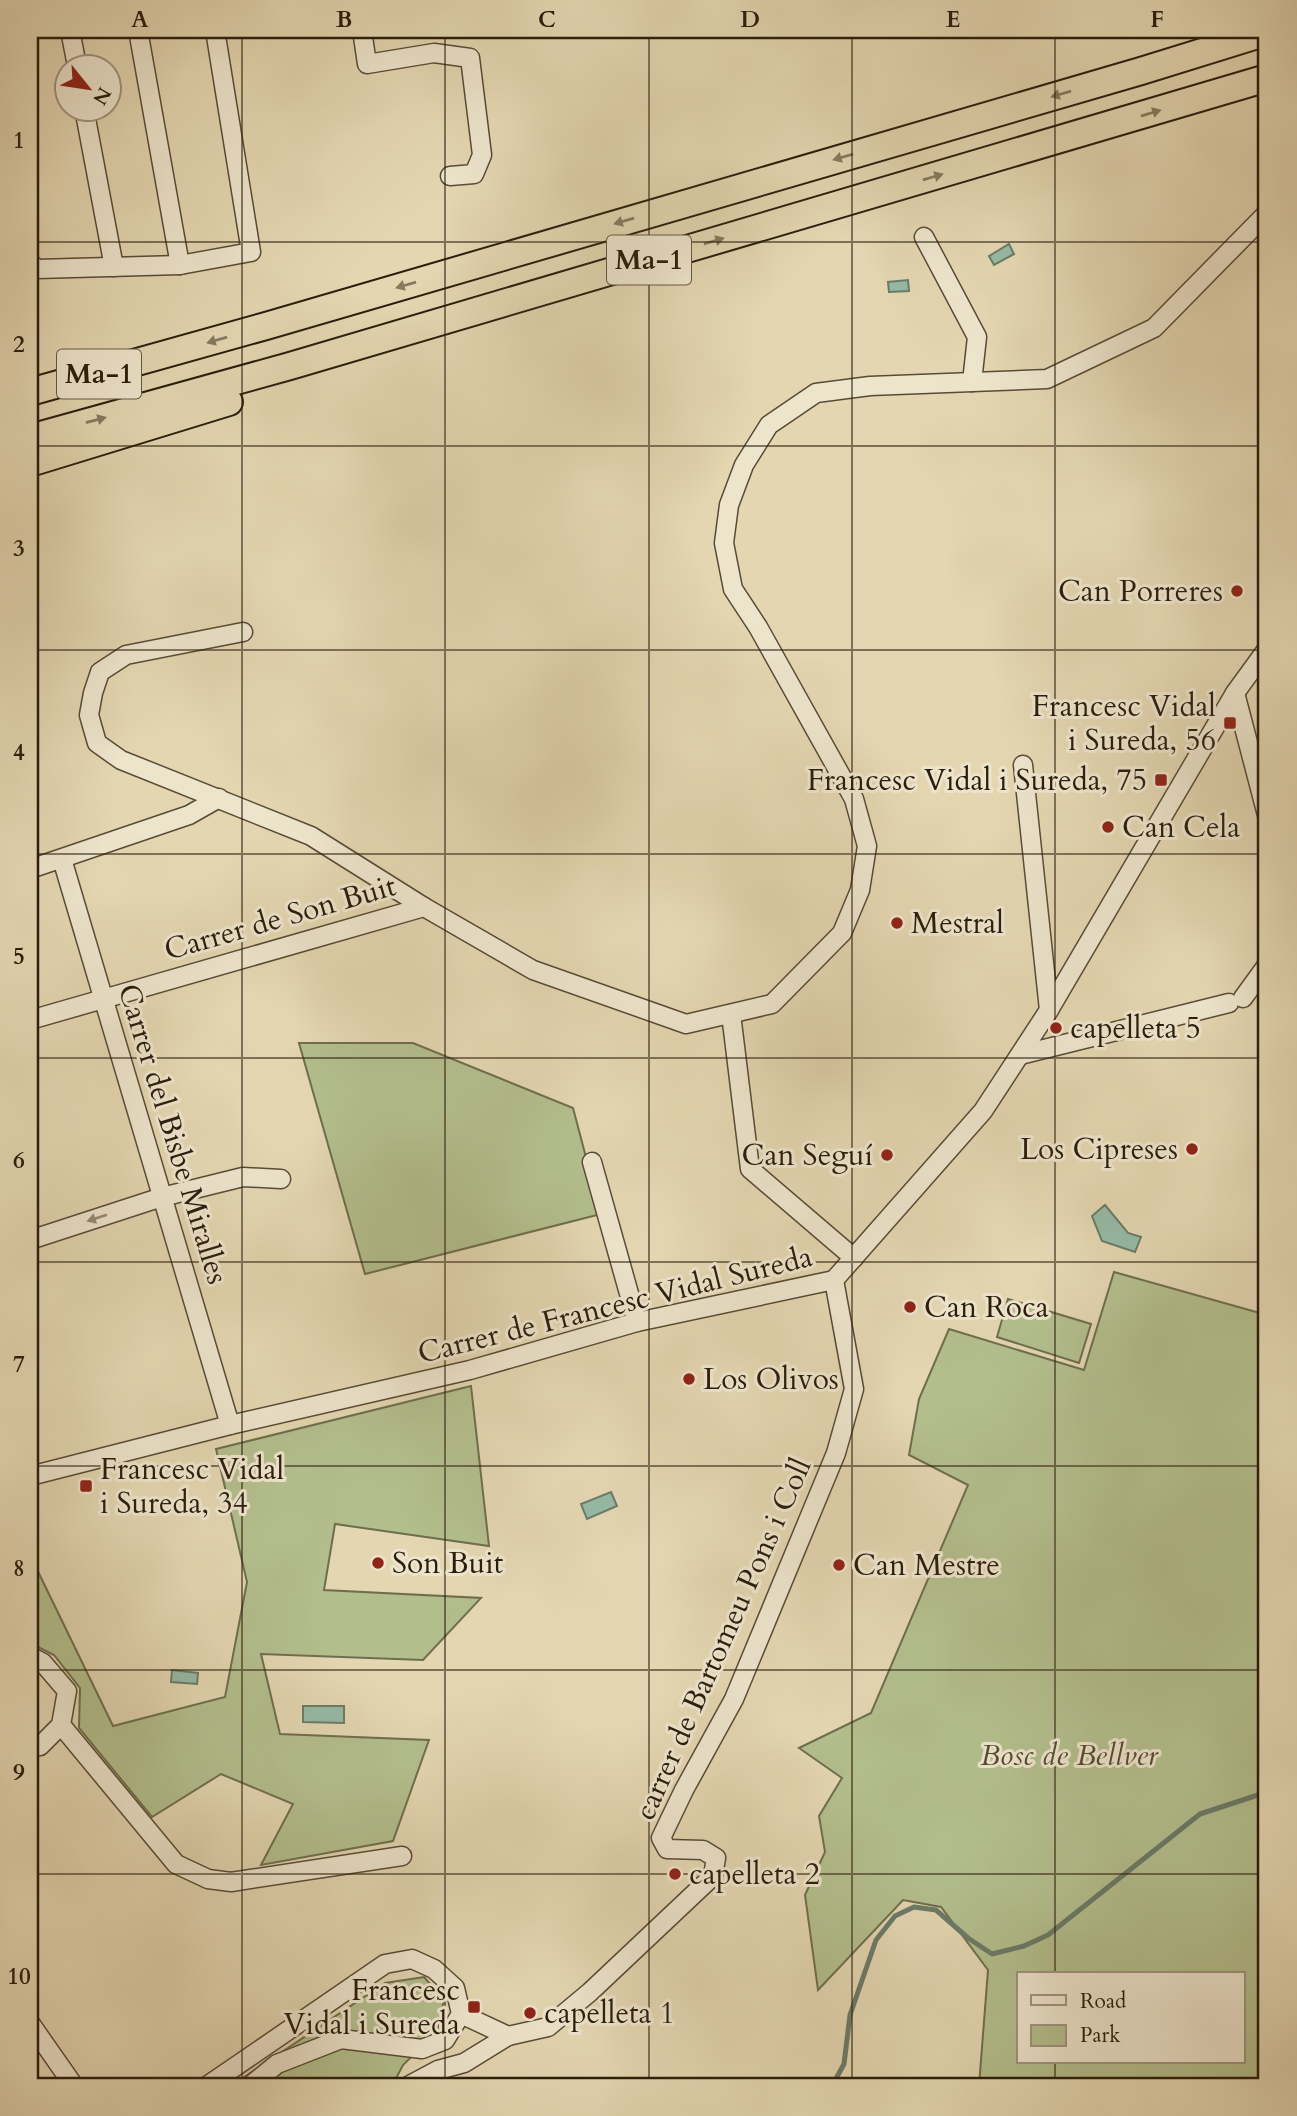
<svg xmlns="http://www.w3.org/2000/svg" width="1297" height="2116" font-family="Cardo,serif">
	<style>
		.green { fill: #b3be8d; stroke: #6e6e4d; stroke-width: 2; fill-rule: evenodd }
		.water { fill: #96baa6; stroke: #6b7b69; stroke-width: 2 }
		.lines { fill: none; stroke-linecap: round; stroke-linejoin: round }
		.stream { stroke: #6b7b69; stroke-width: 5 }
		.minor-casing { stroke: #584b36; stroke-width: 21 }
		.highway-casing { stroke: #2a1d0d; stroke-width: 30 }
		.minor { stroke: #ede4cc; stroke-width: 18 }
		.highway { stroke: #e3d6b1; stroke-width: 26 }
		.oneway { fill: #867a5f }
		.oneway2 { fill: #958a76 }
		.grid { fill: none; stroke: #2a1d0d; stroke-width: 2; stroke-opacity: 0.55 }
		.poi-dot { fill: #8f2418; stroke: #ede4cc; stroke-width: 2.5 }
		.labels { text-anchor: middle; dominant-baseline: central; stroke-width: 6; stroke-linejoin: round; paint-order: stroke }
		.shield { fill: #ede4cc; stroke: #645946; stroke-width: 2 }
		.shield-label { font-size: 28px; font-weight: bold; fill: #2a1d0d }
		.poi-label { font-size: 30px; fill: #2a1d0d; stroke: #ede4cc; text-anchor: start }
		.street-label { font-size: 30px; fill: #2a1d0d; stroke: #ede4cc }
		.park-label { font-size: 30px; font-style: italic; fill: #534d33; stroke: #ede4cc }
		.neatline { fill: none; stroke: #2a1d0d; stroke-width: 2.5 }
		.grid-label { font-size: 23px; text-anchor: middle; font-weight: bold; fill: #2a1d0d }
	</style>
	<rect width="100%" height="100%" fill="#e3d6b1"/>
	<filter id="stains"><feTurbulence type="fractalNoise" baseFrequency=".00286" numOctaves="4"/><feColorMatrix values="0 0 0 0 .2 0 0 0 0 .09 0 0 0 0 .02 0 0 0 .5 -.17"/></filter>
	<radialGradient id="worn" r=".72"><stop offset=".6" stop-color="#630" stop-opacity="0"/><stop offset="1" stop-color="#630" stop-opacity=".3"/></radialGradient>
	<g class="green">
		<path d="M299,1043H413L573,1108L601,1214L365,1274Z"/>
		<path d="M1114,1272L1267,1315V2086H979L988,1970L941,1907L903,1900L818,1990L805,1895L825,1852L819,1816L842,1778L799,1748L871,1713L968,1485L909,1455L919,1399L949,1329L1084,1370ZM1019,1974H1243V2062H1019Z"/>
		<path d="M1008,1299L1091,1324L1079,1363L997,1337Z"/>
		<path d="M471,1386L489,1546L335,1524L324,1590L481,1598L423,1660L261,1654L280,1734L429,1740L393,1841L261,1865L293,1804L221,1774L152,1817L79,1728L80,1688L54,1655L30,1643V1555L113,1726L225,1697L247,1582L216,1449Z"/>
		<path d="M424,1977L444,2000L437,2032L403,2065L392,2086H231L385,1983Z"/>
	</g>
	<g class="water">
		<path d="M1009,244L1014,254L994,265L989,256Z"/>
		<path d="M908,280L909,291L889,292L888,282Z"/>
		<path d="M1105,1205L1128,1233L1141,1237L1135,1252L1102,1241L1092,1216Z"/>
		<path d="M611,1492L617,1506L587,1519L581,1504Z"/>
		<path d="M172,1670L198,1673L197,1684L171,1682Z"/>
		<path d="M303,1706H344V1723L303,1722Z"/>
	</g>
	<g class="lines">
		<path class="stream" d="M832,2086L844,2064L850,2015L876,1940L895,1916L914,1907L936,1910L968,1938L992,1954L1024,1946L1048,1935L1200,1814L1267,1792"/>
		<defs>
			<g id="minor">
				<path d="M70,30L77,66"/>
				<path d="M138,30L180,265"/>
				<path d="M362,30L367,64L434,53L470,58L482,155L474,174L450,176"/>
				<path d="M84,108L114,267"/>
				<path d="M924,237L977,337L972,382"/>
				<path d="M30,263L37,269L180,265L251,252L215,30"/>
				<path d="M243,632L126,655L100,672L93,693L89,715L97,743L121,760L311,836L424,907L533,970L686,1024L772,1004L842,933L860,890L867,846L854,799L758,627L733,589L724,543L729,505L744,465L769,425L816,393L870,386L1047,379L1154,328L1267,213"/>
				<path d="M1235,693L1267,815"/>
				<path d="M1023,765L1049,1010"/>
				<path d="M62,859L230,1425"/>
				<path d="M30,869L189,815L219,798"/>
				<path d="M1243,998L1267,965"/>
				<path d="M731,1014L750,1169L854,1258"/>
				<path d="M30,1020L424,907"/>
				<path d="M1020,1055L1229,1003"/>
				<path d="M592,1162L637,1322"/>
				<path d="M30,1240L162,1197L243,1177L281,1179"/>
				<path d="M30,1476L230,1425L470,1370L637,1322L834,1280L983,1111L1049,1010L1235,693L1267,649"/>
				<path d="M30,1656L43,1663L67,1691L61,1725L40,1746L30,1747"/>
				<path d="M61,1725L176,1864L208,1879L231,1882L402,1856"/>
				<path d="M461,2014L508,2036L548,2027L590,1992L713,1876L716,1858L703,1850L667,1849L661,1838L684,1790L734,1699L836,1453L854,1389L834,1280"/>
				<path d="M30,2023L74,2086"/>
				<path d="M207,2086L385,1964L412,1959L434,1969L455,1988L461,2014L445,2040L422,2049L341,2039L277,2064L250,2086"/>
				<path d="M408,2086L438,2070L464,2063L508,2036"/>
			</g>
			<g id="highway">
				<path d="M30,392L266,326L1141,71L1267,32"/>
				<path d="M30,438L290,366L1267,78"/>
				<path d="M30,463L229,402"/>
			</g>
		</defs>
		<use href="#minor" class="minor-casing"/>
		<use href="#highway" class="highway-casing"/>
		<use href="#minor" class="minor"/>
		<use href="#highway" class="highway"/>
	</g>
	<defs><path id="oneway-solid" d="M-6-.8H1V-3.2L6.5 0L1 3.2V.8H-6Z" transform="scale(1.75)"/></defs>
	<g class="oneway">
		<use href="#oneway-solid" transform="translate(1061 94) rotate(164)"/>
		<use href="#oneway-solid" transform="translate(1151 113) rotate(-17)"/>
		<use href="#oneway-solid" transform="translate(843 157) rotate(164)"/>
		<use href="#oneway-solid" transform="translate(933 177) rotate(-16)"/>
		<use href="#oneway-solid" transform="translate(624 221) rotate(164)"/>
		<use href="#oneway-solid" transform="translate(714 241) rotate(-16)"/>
		<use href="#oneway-solid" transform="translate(406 285) rotate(164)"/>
		<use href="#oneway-solid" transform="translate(217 340) rotate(164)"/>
		<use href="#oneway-solid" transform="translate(96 420) rotate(-15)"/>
	</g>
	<use class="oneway2" href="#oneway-solid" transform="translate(97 1218) rotate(162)"/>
	<path class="grid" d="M242,30V2086M445,30V2086M649,30V2086M852,30V2086M1055,30V1974M30,242H1267M30,446H1267M30,650H1267M30,854H1267M30,1058H1267M30,1262H1267M30,1466H1267M30,1670H1267M30,1874H1267M1055,2062V2086"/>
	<g class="poi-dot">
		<circle cx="1237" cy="591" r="7"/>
		<rect x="1223" y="716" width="14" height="14" rx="3.5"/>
		<rect x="1154" y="773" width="14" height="14" rx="3.5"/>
		<circle cx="1108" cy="827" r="7"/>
		<circle cx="897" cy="923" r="7"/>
		<circle cx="1056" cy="1028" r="7"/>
		<circle cx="1192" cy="1149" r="7"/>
		<circle cx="887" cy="1155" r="7"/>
		<circle cx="910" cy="1307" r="7"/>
		<circle cx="689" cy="1379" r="7"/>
		<rect x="79" y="1479" width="14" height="14" rx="3.5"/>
		<circle cx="378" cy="1563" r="7"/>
		<circle cx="839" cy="1565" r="7"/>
		<circle cx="675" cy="1874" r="7"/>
		<rect x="467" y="2000" width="14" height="14" rx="3.5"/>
		<circle cx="530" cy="2013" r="7"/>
	</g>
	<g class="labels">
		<g class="shield">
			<rect x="607" y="235.5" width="84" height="49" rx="5"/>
			<rect x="57" y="349.5" width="84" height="49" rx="5"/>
		</g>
		<g class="shield-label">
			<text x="649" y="260">Ma-1</text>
			<text x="99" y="374">Ma-1</text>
		</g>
		<g class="poi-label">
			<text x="1223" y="591" text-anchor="end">Can Porreres</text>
			<text x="1216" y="706" text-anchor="end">Francesc Vidal<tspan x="1216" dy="34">i Sureda, 56</tspan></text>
			<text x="1147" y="780" text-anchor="end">Francesc Vidal i Sureda, 75</text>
			<text x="1122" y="827">Can Cela</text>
			<text x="911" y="923">Mestral</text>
			<text x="1070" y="1028">capelleta 5</text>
			<text x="1178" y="1149" text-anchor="end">Los Cipreses</text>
			<text x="873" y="1155" text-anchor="end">Can Seguí</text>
			<text x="924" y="1307">Can Roca</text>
			<text x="703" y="1379">Los Olivos</text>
			<text x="100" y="1469">Francesc Vidal<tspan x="100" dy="34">i Sureda, 34</tspan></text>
			<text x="392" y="1563">Son Buit</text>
			<text x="853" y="1565">Can Mestre</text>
			<text x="689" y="1874">capelleta 2</text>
			<text x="460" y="1990" text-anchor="end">Francesc<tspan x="460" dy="34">Vidal i Sureda</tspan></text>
			<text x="544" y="2013">capelleta 1</text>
		</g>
		<g class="street-label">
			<text transform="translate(280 918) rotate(-16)">Carrer de Son Buit</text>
			<text transform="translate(173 1134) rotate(73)">Carrer del Bisbe Miralles</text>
			<text transform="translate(615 1305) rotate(-14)">Carrer de Francesc Vidal Sureda</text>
			<text transform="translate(723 1639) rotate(-66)">carrer de Bartomeu Pons i Coll</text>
		</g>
		<g class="park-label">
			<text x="1069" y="1755">Bosc de Bellver</text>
		</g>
	</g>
	<rect width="1297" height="2116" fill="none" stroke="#e3d6b1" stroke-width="77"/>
	<rect x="1017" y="1972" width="228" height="91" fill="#ede4cc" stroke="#9f9480" stroke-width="2"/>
	<rect x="1031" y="1995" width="35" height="10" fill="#ede4cc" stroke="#9f9480" stroke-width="2"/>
	<text x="1080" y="2008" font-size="21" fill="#2a1d0d">Road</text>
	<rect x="1031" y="2025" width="35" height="21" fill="#b3be8d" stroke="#9f9480" stroke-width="2"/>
	<text x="1080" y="2042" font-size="21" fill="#2a1d0d">Park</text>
	<g transform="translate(88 88) rotate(120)"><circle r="33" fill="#ede4cc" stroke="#9f9480" stroke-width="2"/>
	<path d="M0-5L12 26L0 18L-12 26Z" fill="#8f2418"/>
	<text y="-10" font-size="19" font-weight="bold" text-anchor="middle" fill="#2a1d0d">N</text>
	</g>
	<rect x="38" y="38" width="1220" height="2040" class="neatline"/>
	<g class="grid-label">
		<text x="140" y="27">A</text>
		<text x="344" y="27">B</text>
		<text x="547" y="27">C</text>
		<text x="750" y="27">D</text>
		<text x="953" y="27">E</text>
		<text x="1157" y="27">F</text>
		<text x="19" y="148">1</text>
		<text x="19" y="352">2</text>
		<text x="19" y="556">3</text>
		<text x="19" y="760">4</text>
		<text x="19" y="964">5</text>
		<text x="19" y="1168">6</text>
		<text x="19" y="1372">7</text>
		<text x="19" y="1576">8</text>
		<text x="19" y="1780">9</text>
		<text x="19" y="1984">10</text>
	</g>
	<rect width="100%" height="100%" filter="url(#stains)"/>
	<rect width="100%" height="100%" fill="url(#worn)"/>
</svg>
